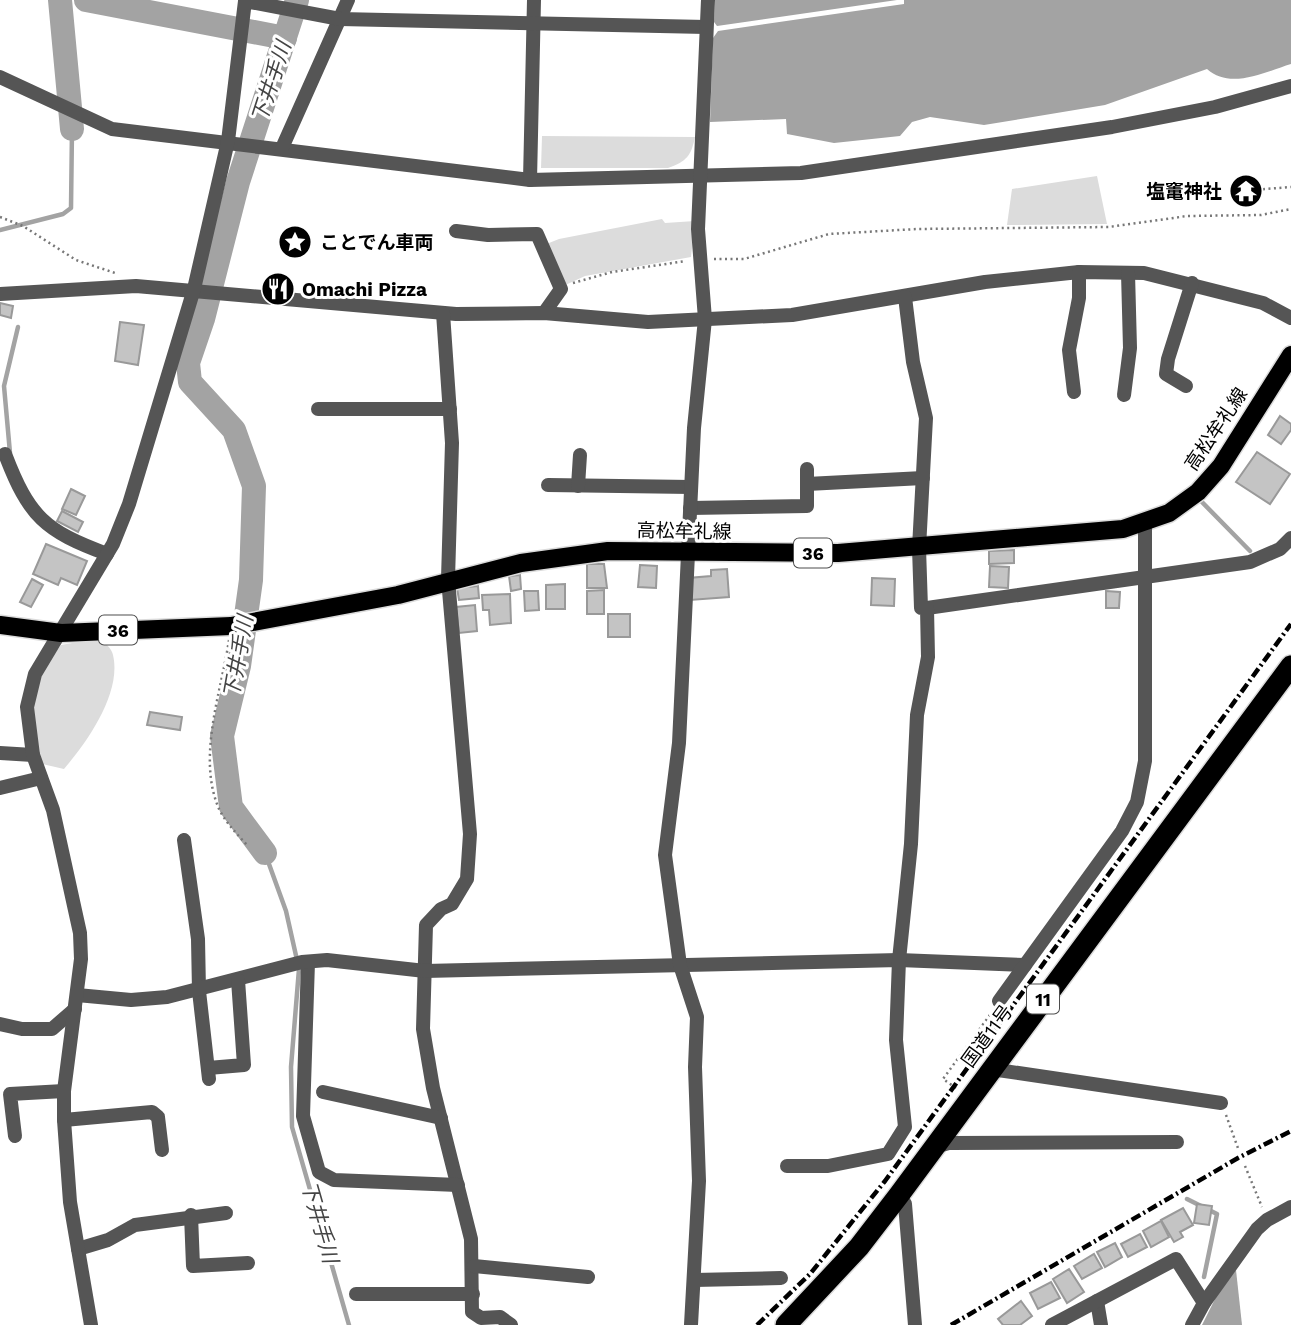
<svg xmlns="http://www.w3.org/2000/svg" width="1291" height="1325" font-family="'Work Sans','Noto Sans JP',sans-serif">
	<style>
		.green { fill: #dcdcdc }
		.water { fill: #a3a3a3 }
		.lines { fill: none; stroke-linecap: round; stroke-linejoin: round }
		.stream { stroke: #a3a3a3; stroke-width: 4.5 }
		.river { stroke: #a3a3a3; stroke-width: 24 }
		.building { fill: #c4c4c4; stroke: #999; stroke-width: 2 }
		.major-casing { stroke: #dbdbdb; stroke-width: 21 }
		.highway-casing { stroke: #dbdbdb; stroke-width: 24 }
		.path { stroke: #777; stroke-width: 2.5; stroke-dasharray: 2 3.5; stroke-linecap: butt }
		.minor { stroke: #555; stroke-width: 14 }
		.major { stroke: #000; stroke-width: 18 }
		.highway { stroke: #000; stroke-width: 21 }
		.rail { stroke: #000; stroke-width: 4.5; stroke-dasharray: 10 3.5 2 3.5; stroke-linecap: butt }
		.labels { text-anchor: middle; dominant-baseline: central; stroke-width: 6; stroke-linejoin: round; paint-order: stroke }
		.shield { fill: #fff; stroke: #4c4c4c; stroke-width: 2 }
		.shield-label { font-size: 18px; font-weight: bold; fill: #000 }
		.poi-label { font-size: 19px; font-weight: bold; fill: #000; stroke: #fff; text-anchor: start }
		.street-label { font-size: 19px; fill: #000; stroke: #fff }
		.water-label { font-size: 21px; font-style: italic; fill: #444; stroke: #fff }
	</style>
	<rect width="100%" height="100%" fill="#fff"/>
	<g class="green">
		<path d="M542,136L695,137C691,156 687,161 668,168H541Z"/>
		<path d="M1097,176L1107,224L1007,225L1012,189Z"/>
		<path d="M662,219L665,223L695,221L691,257L585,276L561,287L544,245L559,239Z"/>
		<path d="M101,638C105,643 112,649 113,655C122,693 87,742 64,769L38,763C29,705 24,693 61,645Z"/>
	</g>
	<g class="water">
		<path d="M715,0H897L717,26L714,22Z"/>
		<path d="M904,0H1291V64C1265,72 1230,90 1207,69L1105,105L984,125L930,117L912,122L900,136L834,143L787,134L786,119L710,122L713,38L718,31L904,4Z"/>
		<path d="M1236,1270L1242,1325H1202L1220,1289Z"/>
	</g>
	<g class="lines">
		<g class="stream">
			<path d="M0,230L63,214L71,208L72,129"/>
			<path d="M10,453L4,386L18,327"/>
			<path d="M1199,499L1250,551"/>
			<path d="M265,853L286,911L299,969L291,1067L292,1127L349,1325"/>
			<path d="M1187,1199L1217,1214L1204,1277"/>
		</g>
		<g class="river">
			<path d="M60,0L72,129"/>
			<path d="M86,0L285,38"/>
			<path d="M265,853L231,807L222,736L239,666L251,580L254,486L234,430L190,382L188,363L203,319L238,182L297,0"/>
		</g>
	</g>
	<g class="building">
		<path d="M0,303L13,306L11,318L0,315Z"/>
		<path d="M120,322L144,325L138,365L115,361Z"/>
		<path d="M1280,416L1291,424V430L1281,444L1268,435Z"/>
		<path d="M1257,452L1290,474L1270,504L1236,482Z"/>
		<path d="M71,489L85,496L76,515L62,509Z"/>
		<path d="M62,511L83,522L78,532L57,521Z"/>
		<path d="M46,544L87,561L77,585L61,578L58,585L33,574Z"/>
		<path d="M1014,550V563L989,564V551Z"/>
		<path d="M587,564H604L607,588H587Z"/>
		<path d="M640,565L657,566L656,588L638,587Z"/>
		<path d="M990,566L1009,567L1008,588L989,587Z"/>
		<path d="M727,569L729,597L690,600L688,578L711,576V570Z"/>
		<path d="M520,575L521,589L511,591L509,576Z"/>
		<path d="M872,578L895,579L894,606L871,605Z"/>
		<path d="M32,579L43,585L31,607L20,602Z"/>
		<path d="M565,584V609H546V585Z"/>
		<path d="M478,586L479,598L459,600L457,588Z"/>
		<path d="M604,590V614H587V591Z"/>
		<path d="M524,591H538L539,610L525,611Z"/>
		<path d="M1106,591L1120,592L1119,608H1106Z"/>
		<path d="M510,594L511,623L490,625L489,610H483L482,595Z"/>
		<path d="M475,605L477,631L459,633L456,607Z"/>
		<rect x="608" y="614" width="22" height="23"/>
		<path d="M150,712L182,717L180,730L147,725Z"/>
		<path d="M1197,1204L1212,1206L1209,1225L1194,1223Z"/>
		<path d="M1183,1208L1193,1225L1180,1232L1183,1237L1174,1242L1161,1220Z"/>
		<path d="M1161,1221L1169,1237L1151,1247L1143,1231Z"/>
		<path d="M1140,1234L1147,1247L1128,1257L1121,1244Z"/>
		<path d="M1115,1243L1122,1257L1105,1267L1097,1252Z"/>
		<path d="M1094,1254L1102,1268L1082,1279L1074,1266Z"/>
		<path d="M1069,1269L1084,1292L1067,1303L1053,1279Z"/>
		<path d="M1051,1282L1060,1298L1038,1309L1030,1293Z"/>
		<path d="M1021,1301L1032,1316L1020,1325H1003L998,1319Z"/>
	</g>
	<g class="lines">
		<defs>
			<path id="major" d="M0,625L61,633L231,626L398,595L521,563L608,551L838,553L1123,529L1169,513L1198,492L1221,466L1291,355"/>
			<path id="highway" d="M786,1325L859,1247L899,1195L1291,666"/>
		</defs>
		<use href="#major" class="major-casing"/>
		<use href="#highway" class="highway-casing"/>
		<g class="path">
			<path d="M1252,190L1291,187"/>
			<path d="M0,217L23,226L76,260L115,273"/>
			<path d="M714,259H744L829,234L917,229L1109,227L1187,216L1261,215L1291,209"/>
			<path d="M573,283L612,272L686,261"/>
			<path d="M229,640C221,693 196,760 220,811C227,824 237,834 247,845"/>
			<path d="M956,1088L943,1079L992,1012"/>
			<path d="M1226,1115L1239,1151"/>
			<path d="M1245,1166L1262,1207"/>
		</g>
		<g class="minor">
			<path d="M0,77L112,129L530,180L801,173L1112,127L1215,107L1291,86"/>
			<path d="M282,148L348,0"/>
			<path d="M530,180L534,0"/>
			<path d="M456,231L488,235L537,234L561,289L544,313"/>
			<path d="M0,294L136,286L456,314L544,313L648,322L792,315L985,282L1079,272L1144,273L1263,303L1291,318"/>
			<path d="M443,313L452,443L448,579L470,834L467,879L452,904L441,909L426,925L423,1029L433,1088L471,1239L472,1312L481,1318L500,1317L511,1325"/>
			<path d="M1186,386L1166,374L1168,359L1192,283"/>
			<path d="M1074,392L1069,350L1079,298V272"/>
			<path d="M1124,395L1130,348L1128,273"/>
			<path d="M318,409H450"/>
			<path d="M5,454C29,517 45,531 107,554"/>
			<path d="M807,484L923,478"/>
			<path d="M548,485L691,487"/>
			<path d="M578,486L580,455"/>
			<path d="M690,508L807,506V469"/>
			<path d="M927,608L1250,562L1280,549L1291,538"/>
			<path d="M0,753L33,755"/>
			<path d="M0,788L41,778"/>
			<path d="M184,840L198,939L199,991L209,1079"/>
			<path d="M308,962L303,1116L319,1172L334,1180L458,1185"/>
			<path d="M77,995L131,1000L167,997L302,962L327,960L425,971L899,960L1025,965"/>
			<path d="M999,1001L1122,831L1137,802L1145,761V524"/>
			<path d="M0,1024L22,1029H52L75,1009"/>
			<path d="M208,1068L244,1065L238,980"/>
			<path d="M991,1069L1221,1103"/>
			<path d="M323,1092L441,1118"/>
			<path d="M64,1120L152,1112L158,1117L162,1150"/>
			<path d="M15,1136L10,1094L64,1091"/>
			<path d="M934,1147L949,1143L1177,1142"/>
			<path d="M787,1166H828L888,1154L905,1127L896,1040L899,960L911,844L917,715L928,657L927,608H921L919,548L926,418L913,362L905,297"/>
			<path d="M899,1195L905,1204L915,1325"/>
			<path d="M191,1215L193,1266L248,1263"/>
			<path d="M78,1249L108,1240L135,1225L226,1213"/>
			<path d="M474,1266L588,1277"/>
			<path d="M694,1280L781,1278"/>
			<path d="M356,1294H473"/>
			<path d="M1097,1301L1101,1325"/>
			<path d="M1204,1303L1257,1229L1267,1220L1291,1207"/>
			<path d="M91,1325L70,1202L64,1120V1091L81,959L80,933L53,810L33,755L27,707L35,674L113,544L129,504L194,289L228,141L245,1L340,19L706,27"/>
			<path d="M691,1325L699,1181L695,1067L697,1017L680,965L665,855L679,743L694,428L705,319L698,229L708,0"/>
			<path d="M1052,1325L1176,1259L1204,1303L1192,1325"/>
		</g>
		<use href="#major" class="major"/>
		<use href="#highway" class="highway"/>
		<g class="rail">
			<path d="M757,1325L810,1274L885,1181L1291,624"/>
			<path d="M951,1325L1238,1158L1291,1131"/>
		</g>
	</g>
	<defs>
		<symbol id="temple-disc" viewBox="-11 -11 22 22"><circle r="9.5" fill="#000" stroke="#fff"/><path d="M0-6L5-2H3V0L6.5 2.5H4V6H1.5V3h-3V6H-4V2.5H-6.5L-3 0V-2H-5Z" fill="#fff"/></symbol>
		<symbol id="sight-disc" viewBox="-11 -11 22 22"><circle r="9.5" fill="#000" stroke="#fff"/><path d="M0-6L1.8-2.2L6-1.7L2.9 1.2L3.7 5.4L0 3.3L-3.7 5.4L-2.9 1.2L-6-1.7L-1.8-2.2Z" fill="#fff"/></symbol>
		<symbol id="restaurant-disc" viewBox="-11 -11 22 22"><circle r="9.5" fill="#000" stroke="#fff"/><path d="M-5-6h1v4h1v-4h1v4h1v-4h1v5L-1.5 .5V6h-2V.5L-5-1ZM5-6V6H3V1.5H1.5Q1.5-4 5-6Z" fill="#fff"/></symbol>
	</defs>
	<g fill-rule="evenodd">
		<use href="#temple-disc" x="1227" y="172" width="38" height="38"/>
		<use href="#sight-disc" x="276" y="223" width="38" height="38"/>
		<use href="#restaurant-disc" x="259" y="270" width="38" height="38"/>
	</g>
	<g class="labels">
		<g class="shield">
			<rect x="794" y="538.5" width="38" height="29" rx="5"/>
			<rect x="99" y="615.5" width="38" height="29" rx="5"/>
			<rect x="1027" y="984.5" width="32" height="29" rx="5"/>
		</g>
		<g class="shield-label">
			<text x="813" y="553">36</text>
			<text x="118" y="630">36</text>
			<text x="1043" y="999">11</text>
		</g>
		<g class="poi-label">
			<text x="1222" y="191" text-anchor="end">塩竃神社</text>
			<text x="320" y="242">ことでん車両</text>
			<text x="302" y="289">Omachi Pizza</text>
		</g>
		<g class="street-label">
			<text transform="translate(1216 429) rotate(-56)">高松牟礼線</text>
			<text transform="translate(684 531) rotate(1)">高松牟礼線</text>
			<text transform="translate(987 1036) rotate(-54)">国道11号</text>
		</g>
		<g class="water-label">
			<text transform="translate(271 82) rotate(-72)">下井手川</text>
			<text transform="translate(238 657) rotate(-80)">下井手川</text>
			<text transform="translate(320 1222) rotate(74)">下井手川</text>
		</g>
	</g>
</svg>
